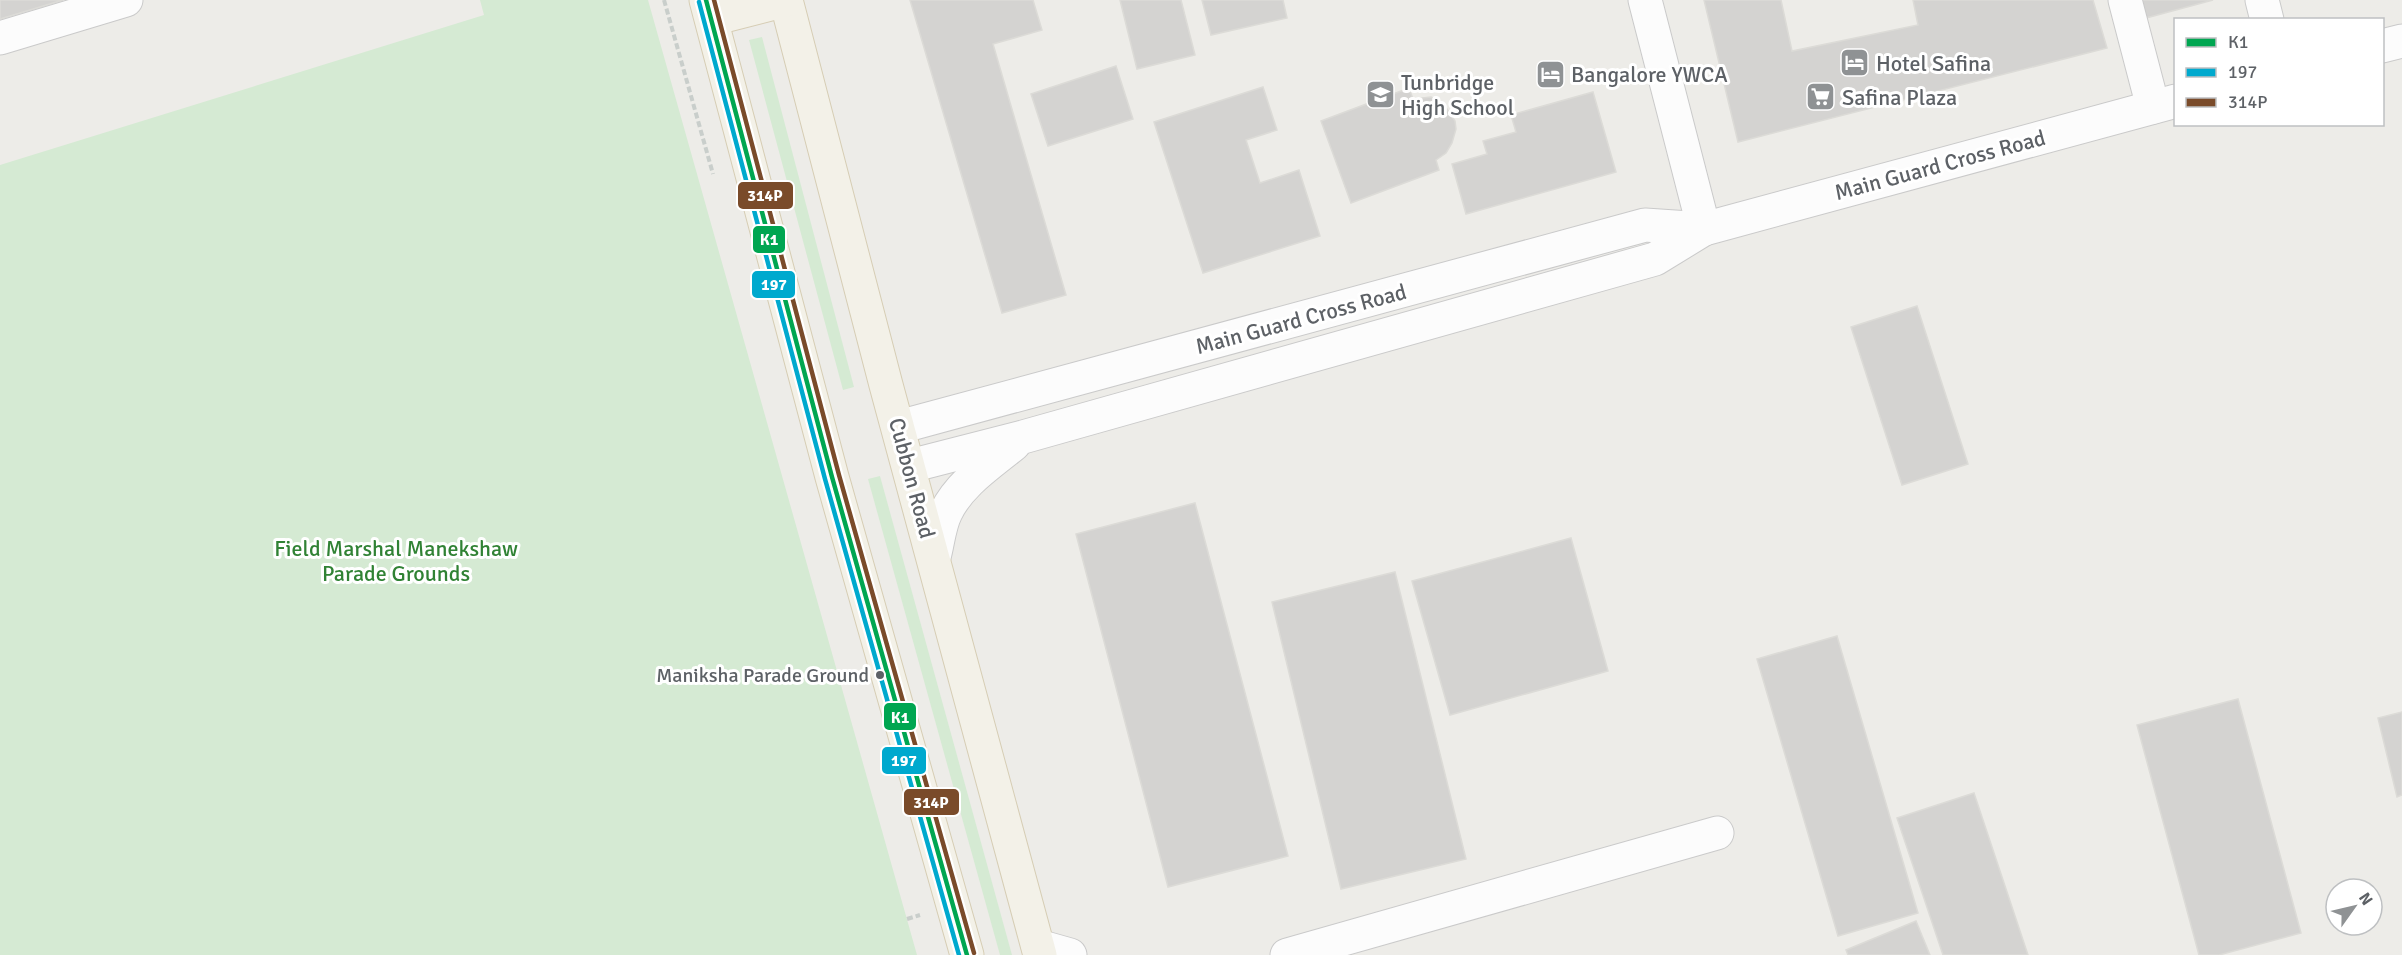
<svg xmlns="http://www.w3.org/2000/svg" width="2402" height="955" font-family="Signika,sans-serif">
	<style>
		.green { fill: #d5ead3 }
		.building { fill: #d4d3d1; stroke: #dcdbd7; stroke-width: 1.5 }
		.lines { fill: none; stroke-linecap: round; stroke-linejoin: round }
		.minor-casing { stroke: #cacaca; stroke-width: 35 }
		.major-casing { stroke: #d6cdb4; stroke-width: 35 }
		.path { stroke: #c9cecb; stroke-width: 4; stroke-dasharray: 6 3; stroke-linecap: butt }
		.minor { stroke: #fcfcfc; stroke-width: 33 }
		.major { stroke: #f3f1e8; stroke-width: 33 }
		.bus-1-casing { stroke: #fff; stroke-width: 9 }
		.bus-2-casing { stroke: #fff; stroke-width: 9 }
		.bus-3-casing { stroke: #fff; stroke-width: 9 }
		.bus-1 { stroke: #00a651; stroke-width: 4.5 }
		.bus-2 { stroke: #00a9ce; stroke-width: 4.5 }
		.bus-3 { stroke: #7a4b2a; stroke-width: 4.5 }
		.bus-dot { fill: #5d6166; stroke: #fff; stroke-width: 2 }
		.labels { text-anchor: middle; dominant-baseline: central; stroke-width: 6; stroke-linejoin: round; paint-order: stroke }
		.bus-label { font-size: 20px; fill: #5d6166; stroke: #fff; text-anchor: end }
		.poi-label { font-size: 22px; fill: #5d6166; stroke: #fff; text-anchor: start }
		.street-label { font-size: 22px; fill: #5d6166; stroke: #fff }
		.park-label { font-size: 22px; fill: #308234; stroke: #fff }
		.line-badge { stroke: #fff; stroke-width: 2 }
		.badge-label { font-size: 16px; text-anchor: middle; font-weight: bold; fill: #fff }
	</style>
	<rect width="100%" height="100%" fill="#edece8"/>
	<g class="green">
		<path d="M480,0H648L917,955H0V165L484,15Z"/>
		<path d="M762,37L854,387L843,390L749,40Z"/>
		<path d="M880,476L1012,955H1000L868,479Z"/>
	</g>
	<g class="building">
		<path d="M0,0H63L0,19Z"/>
		<path d="M910,0H1033L1042,30L993,44L1066,295L1002,313Z"/>
		<path d="M1120,0H1181L1195,55L1137,69Z"/>
		<path d="M1202,0H1283L1287,18L1211,35Z"/>
		<path d="M1704,0H1781L1792,51L1918,25L1913,0H2093L2107,48L1738,142Z"/>
		<path d="M2141,0H2213L2146,18Z"/>
		<path d="M1116,66L1133,119L1048,146L1031,94Z"/>
		<path d="M1263,87L1277,130L1246,140L1260,183L1299,170L1320,236L1203,273L1154,122Z"/>
		<path d="M1409,88L1413,99L1431,97L1445,106L1455,121L1456,129L1452,143L1446,153L1436,160L1439,170L1351,203L1321,121Z"/>
		<path d="M1593,92L1616,172L1466,214L1452,164L1487,154L1483,141L1516,132L1511,115Z"/>
		<path d="M1917,306L1968,464L1902,485L1851,327Z"/>
		<path d="M1195,503L1288,856L1168,887L1076,534Z"/>
		<path d="M1571,538L1608,671L1450,715L1412,581Z"/>
		<path d="M1395,572L1466,859L1341,889L1272,602Z"/>
		<path d="M1837,636L1918,913L1838,936L1757,659Z"/>
		<path d="M2238,699L2301,933L2219,955H2199L2137,725Z"/>
		<path d="M2402,712V795L2397,797L2378,718Z"/>
		<path d="M1974,793L2028,955H1943L1897,818Z"/>
		<path d="M1916,921L1930,955H1848L1846,950Z"/>
	</g>
	<g class="lines">
		<defs>
			<g id="minor">
				<path d="M1645,0L1704,229"/>
				<path d="M2125,0L2153,107"/>
				<path d="M2262,0L2267,20"/>
				<path d="M0,38L126,0"/>
				<path d="M2382,46L2402,41"/>
				<path d="M899,427L1645,225L1704,229"/>
				<path d="M910,466L1023,437L1655,259L1704,229L2176,101"/>
				<path d="M934,557C938,543 939,526 946,512C960,483 990,464 1014,444"/>
				<path d="M1038,946L1070,955"/>
				<path d="M1287,955L1717,833"/>
			</g>
			<g id="major">
				<path d="M706,0L832,477L967,955"/>
				<path d="M786,0L886,385L1040,955"/>
				<path d="M712,19L786,0"/>
			</g>
		</defs>
		<use href="#minor" class="minor-casing"/>
		<use href="#major" class="major-casing"/>
		<g class="path">
			<path d="M664,0L713,174"/>
			<path d="M907,919L920,915"/>
		</g>
		<use href="#minor" class="minor"/>
		<use href="#major" class="major"/>
		<defs>
			<path id="bus-1" d="M706,0L832,477L967,955"/>
			<path id="bus-2" d="M699,2L825,479L959,955"/>
			<path id="bus-3" d="M714,0L839,475L974,953"/>
		</defs>
		<use href="#bus-1" class="bus-1-casing"/>
		<use href="#bus-2" class="bus-2-casing"/>
		<use href="#bus-3" class="bus-3-casing"/>
		<use href="#bus-1" class="bus-1"/>
		<use href="#bus-2" class="bus-2"/>
		<use href="#bus-3" class="bus-3"/>
	</g>
	<defs>
		<symbol id="hotel-square" viewBox="-11 -11 22 22"><rect x="-9" y="-9" width="18" height="18" rx="4" fill="#8f9294" stroke="#fff"/><path d="M-6-4.5h1.5V1H6V5H4.5V3h-9V5H-6ZM-4 0a1.8 1.8 0 1 1 3.6 0ZM.5 0V-2.5h3Q6-2.5 6 0Z" fill="#fff"/></symbol>
		<symbol id="school-square" viewBox="-11 -11 22 22"><rect x="-9" y="-9" width="18" height="18" rx="4" fill="#8f9294" stroke="#fff"/><path d="M0-5L7-2L0 1L-7-2ZM-4 1L0 2.5L4 1V4Q0 6-4 4Z" fill="#fff"/></symbol>
		<symbol id="supermarket-square" viewBox="-11 -11 22 22"><rect x="-9" y="-9" width="18" height="18" rx="4" fill="#8f9294" stroke="#fff"/><path d="M-6-5.5h2.5l.6 2H6L4.5 2H-2.5L-4.4-4H-6ZM-1.5 3.2a1.3 1.3 0 1 0 .1 0ZM3 3.2a1.3 1.3 0 1 0 .1 0Z" fill="#fff"/></symbol>
	</defs>
	<g fill-rule="evenodd">
		<use href="#hotel-square" x="1838" y="46" width="33" height="33"/>
		<use href="#hotel-square" x="1534" y="58" width="33" height="33"/>
		<use href="#school-square" x="1364" y="78" width="33" height="33"/>
		<use href="#supermarket-square" x="1804" y="80" width="33" height="33"/>
	</g>
	<circle class="bus-dot" cx="880" cy="675" r="5"/>
	<g class="labels">
		<g class="bus-label">
			<text x="869" y="675">Maniksha Parade Ground</text>
		</g>
		<g class="poi-label">
			<text x="1876" y="63">Hotel Safina</text>
			<text x="1571" y="74">Bangalore YWCA</text>
			<text x="1401" y="82">Tunbridge<tspan x="1401" dy="25">High School</tspan></text>
			<text x="1842" y="97">Safina Plaza</text>
		</g>
		<g class="street-label">
			<text transform="translate(1940 165) rotate(-15)">Main Guard Cross Road</text>
			<text transform="translate(1301 319) rotate(-15)">Main Guard Cross Road</text>
			<text transform="translate(912 478) rotate(75)">Cubbon Road</text>
		</g>
		<g class="park-label">
			<text x="396" y="548">Field Marshal Manekshaw<tspan x="396" dy="25">Parade Grounds</tspan></text>
		</g>
	</g>
	<g class="line-badge">
		<rect x="737" y="181" width="57" height="29" rx="6" fill="#7a4b2a"/>
		<rect x="752" y="225" width="34" height="29" rx="6" fill="#00a651"/>
		<rect x="751" y="270" width="45" height="29" rx="6" fill="#00a9ce"/>
		<rect x="883" y="702" width="34" height="29" rx="6" fill="#00a651"/>
		<rect x="881" y="746" width="46" height="29" rx="6" fill="#00a9ce"/>
		<rect x="903" y="788" width="57" height="28" rx="6" fill="#7a4b2a"/>
	</g>
	<g class="badge-label">
		<text x="765" y="201">314P</text>
		<text x="769" y="245">K1</text>
		<text x="774" y="290">197</text>
		<text x="900" y="723">K1</text>
		<text x="904" y="766">197</text>
		<text x="931" y="808">314P</text>
	</g>
	<rect x="2174" y="18" width="210" height="108" fill="#ffffff" stroke="#bec0c2" stroke-width="1.5"/>
	<rect x="2186" y="38" width="30" height="9" fill="#00a651" stroke="#bec0c2" stroke-width="1.5"/>
	<text x="2228" y="48" font-size="18" fill="#5d6166">K1</text>
	<rect x="2186" y="68" width="30" height="9" fill="#00a9ce" stroke="#bec0c2" stroke-width="1.5"/>
	<text x="2228" y="78" font-size="18" fill="#5d6166">197</text>
	<rect x="2186" y="98" width="30" height="9" fill="#7a4b2a" stroke="#bec0c2" stroke-width="1.5"/>
	<text x="2228" y="108" font-size="18" fill="#5d6166">314P</text>
	<g transform="translate(2354 907) rotate(56)"><circle r="28" fill="#ffffff" stroke="#bec0c2" stroke-width="1.5"/>
	<path d="M0-4.5L10 22L0 15L-10 22Z" fill="#8f9294"/>
	<text y="-9" font-size="16" font-weight="bold" text-anchor="middle" fill="#5d6166">N</text>
	</g>
</svg>
